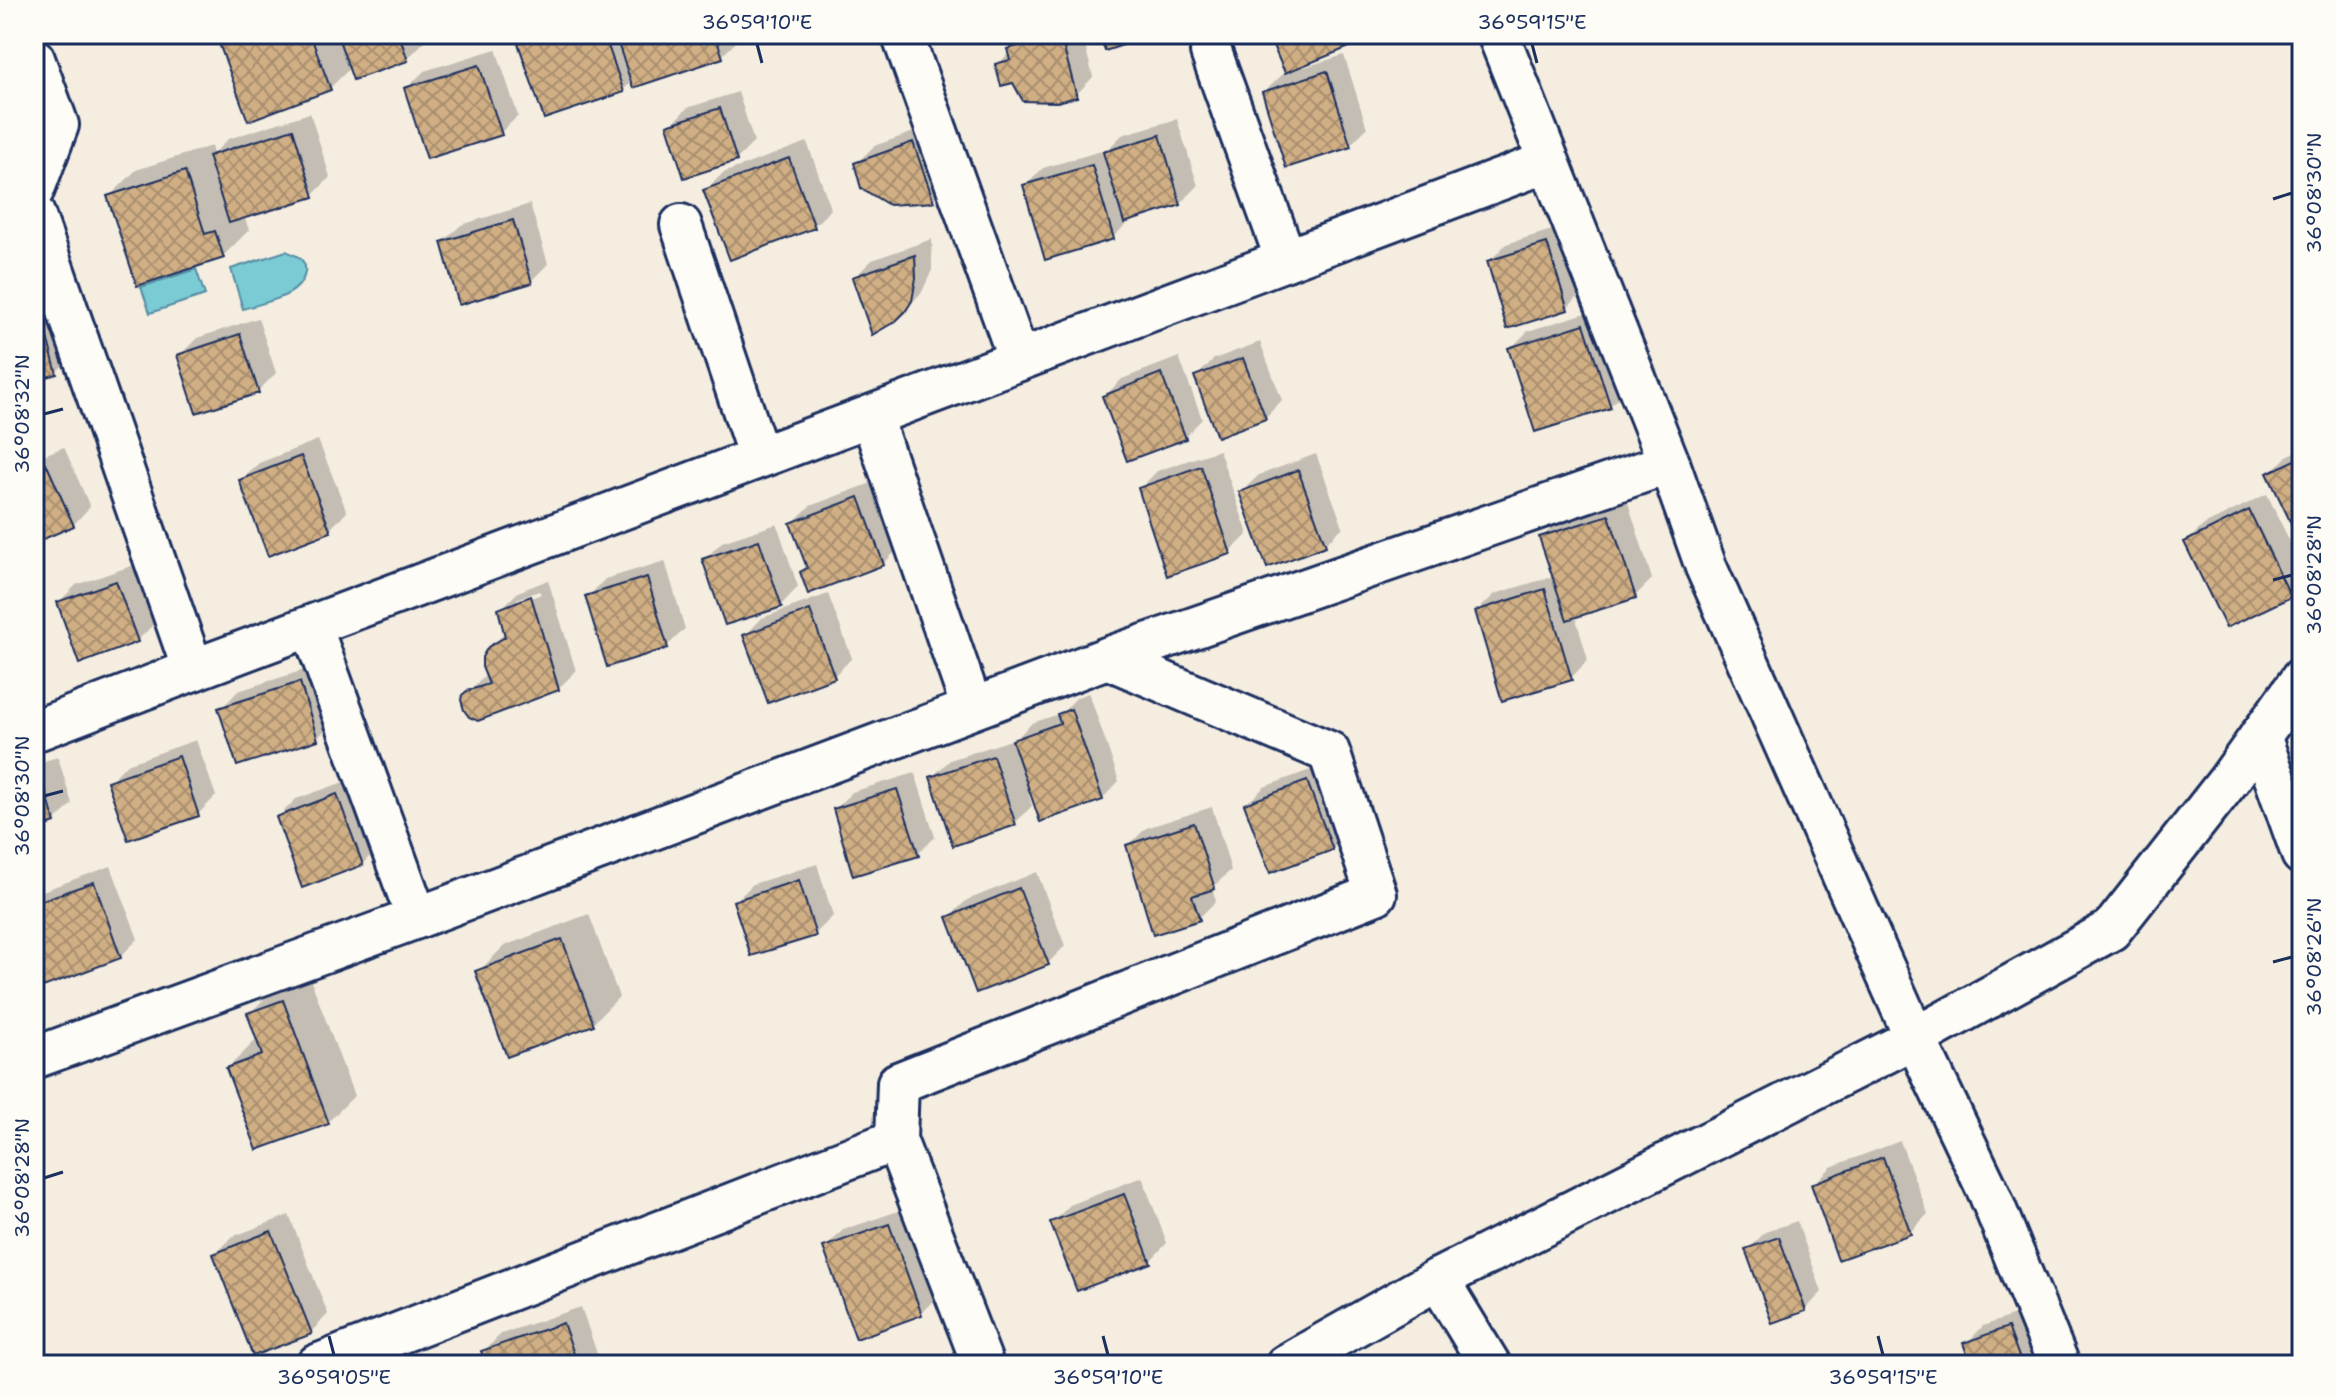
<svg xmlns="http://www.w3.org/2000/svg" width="2336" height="1399" font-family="'Shantell Sans',sans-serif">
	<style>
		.water { fill: #7acbd3; stroke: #548da4; stroke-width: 2 }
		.shadow { fill: #0003; fill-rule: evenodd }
		.building { fill: url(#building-cross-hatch); stroke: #1b2f5e; stroke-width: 2 }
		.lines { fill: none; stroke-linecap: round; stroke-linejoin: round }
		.minor-casing { stroke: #1b2f5e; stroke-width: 46 }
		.minor { stroke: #fdfcf7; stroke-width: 40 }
		.ticks { fill: none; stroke: #1b2f5e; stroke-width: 3 }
		.neatline { fill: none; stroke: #1b2f5e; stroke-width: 3 }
		.ticks-label { font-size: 20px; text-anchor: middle; fill: #1b2f5e }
	</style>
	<defs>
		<pattern id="building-cross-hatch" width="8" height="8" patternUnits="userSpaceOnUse" patternTransform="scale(2)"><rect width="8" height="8" fill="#d1af84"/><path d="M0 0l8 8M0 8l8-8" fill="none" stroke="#a98f6f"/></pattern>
	</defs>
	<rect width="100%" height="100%" fill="#f4ede0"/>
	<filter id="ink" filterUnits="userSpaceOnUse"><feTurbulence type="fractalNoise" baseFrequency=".0125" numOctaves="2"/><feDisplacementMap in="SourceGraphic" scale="16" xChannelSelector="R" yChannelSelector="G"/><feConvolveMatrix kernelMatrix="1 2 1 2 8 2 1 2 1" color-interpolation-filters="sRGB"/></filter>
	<g filter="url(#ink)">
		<g class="water">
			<path d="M286,251C296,255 307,259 305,272C301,298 264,302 243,309L231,269Z"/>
			<path d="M196,269L205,295L150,313L141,287Z"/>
		</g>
		<g class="shadow">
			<path d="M224,34H421L424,42L406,60L351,67L330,88L220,39Z"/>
			<path d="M529,34H744L722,56L633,80L623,90L520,44Z"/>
			<path d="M1025,34H1082L1093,77L1076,95L1014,80L998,65Z"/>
			<path d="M1270,34H1367L1360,41L1291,68L1292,71L1344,55L1367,128L1350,145L1264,92L1282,75L1287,73Z"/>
			<path d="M496,49L518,116L500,133L406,89L424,71Z"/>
			<path d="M738,92L754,142L736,160L670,126L687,108Z"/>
			<path d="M310,113L330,177L313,195L244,216L249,230L223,256L110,196L136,170L211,146L213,154L228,139Z"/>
			<path d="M1177,119L1198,186L1180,204L1131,220L1113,237L1025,186L1043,168L1108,149L1122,135Z"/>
			<path d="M931,126L951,182L933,200L889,203L856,164L874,146Z"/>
			<path d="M807,142L831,209L814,226L706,190L723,173Z"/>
			<path d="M530,204L548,264L531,281L443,242L461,225Z"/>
			<path d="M1565,226L1584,291L1567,308L1489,262L1506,244Z"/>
			<path d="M932,239V270L922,292L904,311L854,278L872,260Z"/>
			<path d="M58,299L74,355L56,372L34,379V306Z"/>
			<path d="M1602,308L1628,389L1610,406L1510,349L1528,331Z"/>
			<path d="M258,318L276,373L258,391L180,355L197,338Z"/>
			<path d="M1260,342L1282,400L1265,418L1197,376L1214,359Z"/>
			<path d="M1179,357L1202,419L1185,437L1105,396L1122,379Z"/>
			<path d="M318,440L347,512L329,530L241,480L259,463Z"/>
			<path d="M64,447L90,507L73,525L34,541V459Z"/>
			<path d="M2302,449V541L2270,474L2287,456Z"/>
			<path d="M1219,450L1248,534L1230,552L1168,573L1140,489L1157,471Z"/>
			<path d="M1316,454L1343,527L1325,544L1268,566L1241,492L1259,475Z"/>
			<path d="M877,481L901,546L883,564L802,572L808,566L792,523L810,506Z"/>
			<path d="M2267,494L2302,567V583L2290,595L2186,542L2204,525Z"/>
			<path d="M1627,499L1652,579L1635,596L1575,615L1588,660L1571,678L1477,611L1495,594L1554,576L1542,538L1559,520Z"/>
			<path d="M777,524L798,587L781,605L705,559L722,542Z"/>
			<path d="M665,561L685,629L667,646L588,597L605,579Z"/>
			<path d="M134,565L155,623L137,641L59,602L76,585Z"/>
			<path d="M548,580L576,671L558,689L464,696L487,674L489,648L506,632L500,610L518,592ZM539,591L541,594L517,604V599Z"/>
			<path d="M828,594L852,658L834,676L745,636L762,618Z"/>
			<path d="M317,666L335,721L317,738L221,709L238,691Z"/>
			<path d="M1089,693L1119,781L1102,799L1033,794L1029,795L1032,806L1015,823L932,777L950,760L1011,740L1012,743L1032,723L1062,713L1077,697Z"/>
			<path d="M196,740L216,796L198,814L110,781L127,764Z"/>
			<path d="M58,757L72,804L54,822L34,828V764Z"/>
			<path d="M1324,765L1349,831L1332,849L1247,804L1264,787Z"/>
			<path d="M915,773L935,837L918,854L835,810L852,792Z"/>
			<path d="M355,778L380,846L362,864L278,817L296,799Z"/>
			<path d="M1212,807L1231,870L1212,888L1216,901L1199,918L1128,846L1146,828Z"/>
			<path d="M817,864L833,916L815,934L736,901L753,884Z"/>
			<path d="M111,866L138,939L120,957L34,956V894Z"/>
			<path d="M1037,872L1065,946L1048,963L949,917L967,900Z"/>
			<path d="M589,914L619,997L593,1023L478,972L504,946Z"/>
			<path d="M309,975L354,1096L328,1122L228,1068L254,1042L259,1040L249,1014L275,988Z"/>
			<path d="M1900,1141L1928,1214L1910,1232L1813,1185L1831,1167Z"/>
			<path d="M1142,1177L1167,1243L1150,1261L1052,1223L1070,1205Z"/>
			<path d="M907,1208L938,1296L921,1313L825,1248L843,1230Z"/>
			<path d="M289,1215L328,1314L311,1332L215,1255L232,1237Z"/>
			<path d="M1797,1221L1822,1292L1805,1310L1748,1250L1765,1232Z"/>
			<path d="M581,1307L601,1365H488L483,1352L501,1334Z"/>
			<path d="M2026,1311L2045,1365H1973L1966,1344L1983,1326Z"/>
		</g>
		<g class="building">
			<path d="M228,34H310L331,90L248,121L217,38Z"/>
			<path d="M337,34H399L408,61L353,80Z"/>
			<path d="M544,34H604L624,92L544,119L518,43Z"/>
			<path d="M615,34H715L723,58L633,88Z"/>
			<path d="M925,34H962L929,45Z"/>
			<path d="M1060,34L1077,97L1057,102L1023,101L1013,83L1001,86L995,64L1010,60L1007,49Z"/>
			<path d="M1099,34H1156L1105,51Z"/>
			<path d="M1268,34H1358L1362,42L1285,73Z"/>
			<path d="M479,65L502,135L427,159L404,88Z"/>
			<path d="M1327,71L1351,147L1286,168L1262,92Z"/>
			<path d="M720,108L737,161L684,178L667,125Z"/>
			<path d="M293,129L314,197L229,223L208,156Z"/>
			<path d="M1160,135L1181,205L1124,223L1103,152Z"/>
			<path d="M913,142L934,202L889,205L861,188L854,163Z"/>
			<path d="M789,158L815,228L730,260L703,190Z"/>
			<path d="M1092,165L1114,239L1045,260L1023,185Z"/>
			<path d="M185,171L205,234L215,231L224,258L137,286L107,196Z"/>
			<path d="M513,220L532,283L459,305L441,242Z"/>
			<path d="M1547,243L1568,310L1507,329L1487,261Z"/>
			<path d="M915,255L916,278L912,301L905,312L896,321L872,335L852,277Z"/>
			<path d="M41,315L57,374L34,381V317Z"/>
			<path d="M1584,324L1611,408L1535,432L1508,348Z"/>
			<path d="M240,334L259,393L196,413L177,355Z"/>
			<path d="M1243,358L1266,419L1217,437L1194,376Z"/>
			<path d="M1161,373L1186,439L1127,461L1102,396Z"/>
			<path d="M301,456L331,532L268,556L239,480Z"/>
			<path d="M2302,457V546L2267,473Z"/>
			<path d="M46,463L74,526L34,543V468Z"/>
			<path d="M1201,466L1231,554L1167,576L1138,488Z"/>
			<path d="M1298,470L1326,546L1267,568L1239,492Z"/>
			<path d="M859,497L884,565L808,594L800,572L807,568L790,523Z"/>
			<path d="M2249,510L2291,597L2226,628L2184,542Z"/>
			<path d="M1609,515L1636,598L1567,620L1539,537Z"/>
			<path d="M759,540L782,607L725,625L702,559Z"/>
			<path d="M647,577L668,648L607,667L585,596Z"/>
			<path d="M116,581L138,642L79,664L57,602Z"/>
			<path d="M1545,589L1572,680L1502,701L1475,611Z"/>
			<path d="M531,596L559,690L478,721L469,717L464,710L461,700L462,695L467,691L489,684L482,667V657L488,647L505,637L498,609Z"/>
			<path d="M810,610L835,678L768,703L743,635Z"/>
			<path d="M300,682L318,740L237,766L218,708Z"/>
			<path d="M1071,709L1103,800L1040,822L1012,740L1060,723L1057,714Z"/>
			<path d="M179,756L199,816L128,840L107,781Z"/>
			<path d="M993,756L1016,825L953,846L930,777Z"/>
			<path d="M41,774L55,823L34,830V776Z"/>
			<path d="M1307,781L1333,850L1270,873L1244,804Z"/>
			<path d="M897,789L919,856L853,876L833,809Z"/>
			<path d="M337,794L363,865L302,888L276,817Z"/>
			<path d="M1194,823L1215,889L1192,896L1200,920L1153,935L1126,845Z"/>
			<path d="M799,880L816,936L751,956L733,901Z"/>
			<path d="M94,882L121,958L43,987L34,962V903Z"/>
			<path d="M1019,888L1049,965L976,993L947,917Z"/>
			<path d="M562,939L594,1025L507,1057L475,971Z"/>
			<path d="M283,1000L329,1124L257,1150L226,1068L262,1055L247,1013Z"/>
			<path d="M1883,1157L1911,1234L1838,1260L1811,1184Z"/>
			<path d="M1124,1194L1151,1263L1077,1291L1050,1222Z"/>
			<path d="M889,1224L922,1315L856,1339L823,1247Z"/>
			<path d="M271,1231L312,1334L253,1356L213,1254Z"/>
			<path d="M1779,1237L1806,1311L1772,1323L1745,1249Z"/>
			<path d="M563,1323L578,1365H486L481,1351Z"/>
			<path d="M2008,1327L2022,1365H1971L1963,1343Z"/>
		</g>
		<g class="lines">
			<defs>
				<g id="minor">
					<path d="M902,34L1019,360"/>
					<path d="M1498,34L1669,463L1706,567L1915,1038L1989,1193L2059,1365"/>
					<path d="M1211,52L1286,260"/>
					<path d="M34,59L58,125L34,189"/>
					<path d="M34,214L193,670"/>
					<path d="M681,225L759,457"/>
					<path d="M871,416L972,708"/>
					<path d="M311,626L417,918"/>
					<path d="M34,731L193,670L1547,162"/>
					<path d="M2260,736L2302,854"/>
					<path d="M34,1058L417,918L1107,658L1669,463"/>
					<path d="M896,1140L983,1365"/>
					<path d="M1438,1279L1490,1365"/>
					<path d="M317,1365L896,1140L898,1083L1376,894L1329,752L1107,658"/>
					<path d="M1286,1365L1438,1279L1915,1038L2111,930L2229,780L2302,678"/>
				</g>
			</defs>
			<use href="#minor" class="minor-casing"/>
			<use href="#minor" class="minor"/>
		</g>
	</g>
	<path class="ticks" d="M757,44L762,63M1532,44L1537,63M2273,199L2292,193M44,414L63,409M2273,580L2292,575M44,796L63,791M2273,962L2292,957M44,1178L63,1172M329,1336L334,1355M1103,1336L1108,1355M1878,1336L1883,1355"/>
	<rect width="2336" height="1399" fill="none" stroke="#fdfcf7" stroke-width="88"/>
	<rect x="44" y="44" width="2248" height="1311" class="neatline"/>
	<g class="ticks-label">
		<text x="757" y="29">36°59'10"E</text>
		<text x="1532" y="29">36°59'15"E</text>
		<text transform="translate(2314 193) rotate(-90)" y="7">36°08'30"N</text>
		<text transform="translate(22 414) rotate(-90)" y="7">36°08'32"N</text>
		<text transform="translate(2314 575) rotate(-90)" y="7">36°08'28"N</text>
		<text transform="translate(22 796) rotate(-90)" y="7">36°08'30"N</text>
		<text transform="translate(2314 957) rotate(-90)" y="7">36°08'26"N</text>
		<text transform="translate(22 1178) rotate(-90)" y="7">36°08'28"N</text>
		<text x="334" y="1384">36°59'05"E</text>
		<text x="1108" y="1384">36°59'10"E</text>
		<text x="1883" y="1384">36°59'15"E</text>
	</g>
</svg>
